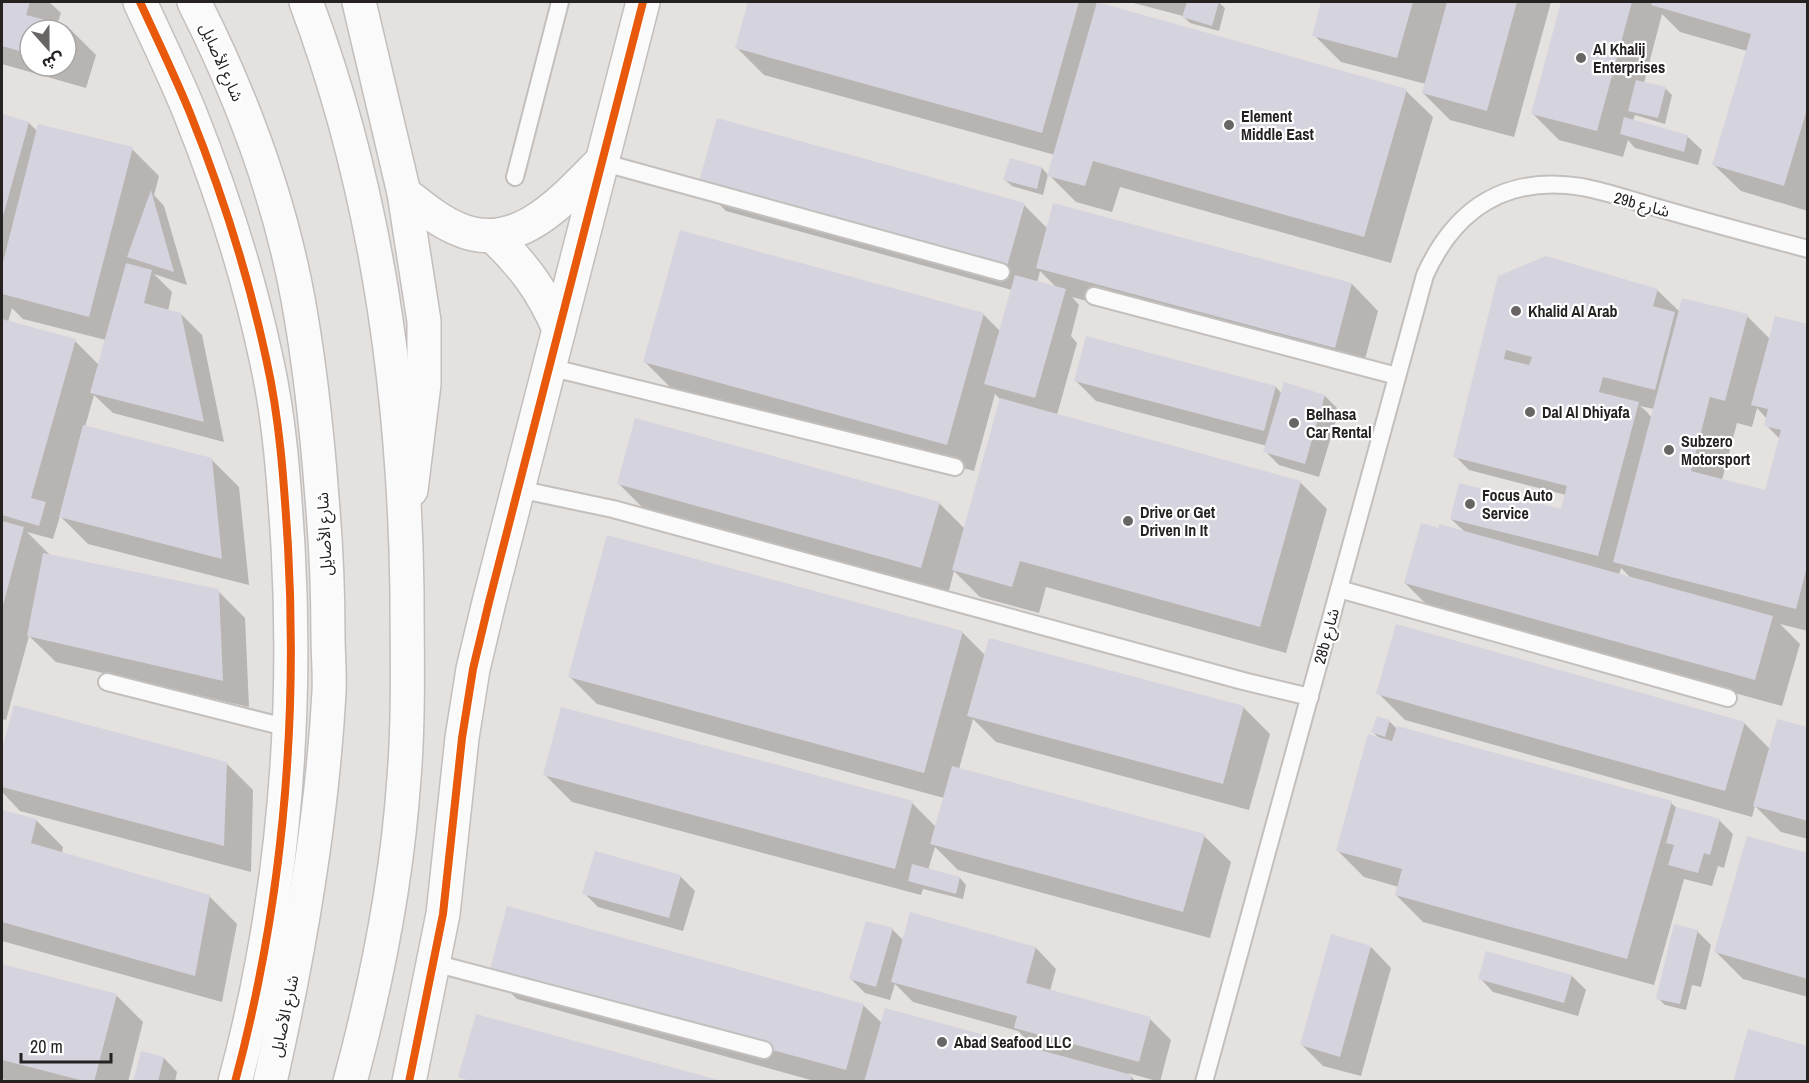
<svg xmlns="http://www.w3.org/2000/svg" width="1809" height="1083" font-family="'Archivo Narrow','Noto Sans Arabic',sans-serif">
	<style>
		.shadow { fill: #0003; fill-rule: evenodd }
		.building { fill: #d5d3de; fill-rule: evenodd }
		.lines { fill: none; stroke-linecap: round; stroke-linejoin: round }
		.lane-casing { stroke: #c2bfbd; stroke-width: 20 }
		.street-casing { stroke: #c2bfbd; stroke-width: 36 }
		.secondary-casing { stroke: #c2bfbd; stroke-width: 36 }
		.lane { stroke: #fbfafa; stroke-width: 16 }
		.street { stroke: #fbfafa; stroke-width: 33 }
		.secondary { stroke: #fbfafa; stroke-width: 33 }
		.cycleway-casing { stroke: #fff; stroke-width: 11 }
		.cycleway { stroke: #e8590c; stroke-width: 8 }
		.poi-dot { fill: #686564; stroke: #fff; stroke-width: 2 }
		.labels { text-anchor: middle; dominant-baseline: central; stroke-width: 4.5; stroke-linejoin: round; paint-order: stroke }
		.poi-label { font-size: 16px; font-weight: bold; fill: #252221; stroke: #fff; text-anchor: start }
		.street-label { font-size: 16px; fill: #252221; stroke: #fff }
	</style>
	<rect width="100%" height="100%" fill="#e5e1df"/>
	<g class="shadow">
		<path d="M2,2H49L61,13L57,25L69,28L96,55L86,88L2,64ZM30,30H66V66H30Z"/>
		<path d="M750,2H1095L1097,4L1406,91L1433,117L1391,263L1120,187L1112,212L1076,202L1049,175L1055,155L764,75L737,48Z"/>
		<path d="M1130,2H1218L1225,8L1219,31L1190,23L1183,16Z"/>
		<path d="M1323,2H1551L1514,137L1450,120L1423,93L1426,84L1341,62L1314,35Z"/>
		<path d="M1563,2H1808V211L1741,191L1714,165L1747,51L1680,32L1662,14L1644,83L1665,88L1672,95L1665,124L1635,115L1633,121L1688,137L1702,150L1698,165L1635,148L1628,140L1623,157L1559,140L1532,113Z"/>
		<path d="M2,116L29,123L38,132L132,149L159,176L154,195L164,206L187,285L154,274L172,292L168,311L181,314L202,335L224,442L113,413L94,395L85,427L212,460L239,487L249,585L88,544L60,516L53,539L27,532L50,555L218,591L245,618L249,707L56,662L29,636L6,720L2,719ZM12,308L23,319L106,340L99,365L75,341L8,322Z"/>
		<path d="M1042,168L1048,175L1043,195L1012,186L1005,180Z"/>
		<path d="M699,184L1024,205L1048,229L1352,284L1378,311L1361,374L1072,297L1079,305L1071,336L1077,343L1057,415L1300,482L1327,509L1286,653L1046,587L1039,613L980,597L954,571L948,594L645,510L618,483L939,503L965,529L1001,400L995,394L974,471L672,389L645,362L983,314L1000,331L1012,290L726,211ZM1040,271L1058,289L1037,283Z"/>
		<path d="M1657,290L1680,312L1747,316L1770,339L1808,326V631L1780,624L1800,644L1782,706L1432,610L1405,583L1440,530L1465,532L1451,519L1562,511L1566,495L1469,470L1455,456L1481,353ZM1640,406L1654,409L1652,418L1646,411ZM1757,408L1767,419L1766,425L1780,439L1766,492L1722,480L1737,423L1752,427ZM1621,568L1631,578L1619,575Z"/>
		<path d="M1087,337L1276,387L1282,394L1285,384L1325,396L1339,410L1319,477L1279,465L1265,451L1267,446L1096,401L1075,380Z"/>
		<path d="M962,632L986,656L1243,707L1270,734L1249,810L996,742L973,719L959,769L1204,836L1231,862L1210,938L958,870L935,847L928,870L960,878L966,885L963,899L923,889L921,895L572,802L545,775L912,803L936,827L944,798L597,704L570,677Z"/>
		<path d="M1378,693L1744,723L1770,749L1808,729V839L1781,832L1755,806L1752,817L1405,720Z"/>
		<path d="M15,706L226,763L253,790L251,872L20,811L2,792V754Z"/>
		<path d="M1389,721L1397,729L1671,803L1677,808L1719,820L1733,834L1724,868L1718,866L1712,886L1684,879L1654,985L1423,922L1396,895L1399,887L1364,877L1337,850L1381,740L1373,732Z"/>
		<path d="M2,811L36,820L63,847L62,853L210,897L237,924L222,1002L2,941Z"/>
		<path d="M596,853L681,877L695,891L683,931L598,907L584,893Z"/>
		<path d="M1808,854V997L1743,979L1716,952Z"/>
		<path d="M892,929L904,941L1036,948L1056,969L1050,991L1150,1019L1171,1040L1160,1082L1128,1073L1136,1082H818L517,999L490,973L863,1005L882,1023L1039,1052L1018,1031L913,1002L895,984L890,1000L865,993L851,979Z"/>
		<path d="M1697,931L1711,945L1701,987L1692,985L1686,1010L1665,1005L1658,998Z"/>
		<path d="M1371,947L1391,968L1361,1076L1323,1066L1302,1045Z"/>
		<path d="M1487,953L1572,976L1586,990L1578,1016L1493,992L1480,978Z"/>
		<path d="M2,966L116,995L143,1022L128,1082H12L2,1079Z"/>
		<path d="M164,1058L177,1072L175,1082H134Z"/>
	</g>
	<g class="building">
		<path d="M2,2H30L26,15L69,26L67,36L66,30H30V54L2,46Z"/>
		<path d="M748,2H1079L1042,133L735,48Z"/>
		<path d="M1097,2L1407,89L1364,237L1093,161L1085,186L1047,176Z"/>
		<path d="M1187,2H1219L1212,26L1182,17Z"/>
		<path d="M1321,2H1413L1397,58L1312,36Z"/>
		<path d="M1447,2H1517L1487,111L1422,93Z"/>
		<path d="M1561,2H1632L1597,131L1531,114Z"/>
		<path d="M1652,2H1808V106L1784,186L1712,165L1751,34L1651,5Z"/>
		<path d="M1636,80L1666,87L1658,118L1628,111Z"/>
		<path d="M2,114L29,122L2,220Z"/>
		<path d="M1624,117L1688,135L1684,152L1620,134Z"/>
		<path d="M717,118L1025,203L1006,270L698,185Z"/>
		<path d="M38,124L133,147L89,317L2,294V266Z"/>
		<path d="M1010,158L1042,167L1037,189L1003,180Z"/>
		<path d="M151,190L174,272L127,257Z"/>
		<path d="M1053,203L1352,283L1335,348L1036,268Z"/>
		<path d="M680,230L984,313L947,445L643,362Z"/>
		<path d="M1546,256L1658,289L1653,306L1675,312L1655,390L1603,377L1599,392L1639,402L1598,556L1450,519L1459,483L1561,509L1567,486L1453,457L1498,276ZM1506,350L1532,357L1529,365L1504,359Z"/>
		<path d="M126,263L152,270L144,303L181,313L204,422L90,393Z"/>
		<path d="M1015,275L1066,289L1035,398L984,384Z"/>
		<path d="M1682,298L1748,314L1725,401L1710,397L1691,471L1765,490L1781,430L1764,426L1768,409L1751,405L1775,316L1808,324V563L1796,609L1613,562Z"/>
		<path d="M2,319L76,339L31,498L46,502L39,526L2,515Z"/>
		<path d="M1086,336L1276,386L1264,431L1074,381Z"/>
		<path d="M1284,382L1325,395L1305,464L1263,452Z"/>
		<path d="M1000,398L1301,481L1260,627L1020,561L1012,587L952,570Z"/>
		<path d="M635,418L940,502L921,568L617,484Z"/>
		<path d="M83,425L212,458L222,559L59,517Z"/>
		<path d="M2,521L24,527L2,609Z"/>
		<path d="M1421,523L1439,528V524L1773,616L1755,680L1404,583Z"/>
		<path d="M607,535L963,631L924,773L568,677Z"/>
		<path d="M43,553L219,589L223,681L27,636Z"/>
		<path d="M1396,624L1745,722L1725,791L1376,694Z"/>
		<path d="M989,638L1244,706L1223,784L967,716Z"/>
		<path d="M14,705L227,762L224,846L2,787V749Z"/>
		<path d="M561,707L913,801L895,869L543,775Z"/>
		<path d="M1377,716L1390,720L1385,737L1371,732Z"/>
		<path d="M1777,719L1808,727V821L1753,806Z"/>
		<path d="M1397,726L1672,801L1627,959L1395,895L1402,869L1336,851L1368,734L1392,741Z"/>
		<path d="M952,766L1205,834L1183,912L930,844Z"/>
		<path d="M1676,807L1720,819L1710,855L1704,853L1698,873L1668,865L1674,845L1666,843Z"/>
		<path d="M2,810L37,819L31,843L210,895L195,976L2,922Z"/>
		<path d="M1747,836L1808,853V979L1714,952Z"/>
		<path d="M595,851L681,875L669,918L582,894Z"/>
		<path d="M912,864L960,877L956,894L908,881Z"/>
		<path d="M507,906L864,1004L846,1070L489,973Z"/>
		<path d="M910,912L1036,947L1026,983L1151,1017L1139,1062L1014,1028L1017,1016L891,982Z"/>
		<path d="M866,921L893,928L876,987L849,979Z"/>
		<path d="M1674,924L1698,930L1680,1004L1656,999Z"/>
		<path d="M1331,934L1371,946L1340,1057L1300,1045Z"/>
		<path d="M1486,951L1572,975L1564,1003L1478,979Z"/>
		<path d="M2,964L117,994L94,1082H88L2,1060Z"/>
		<path d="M885,1008L1132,1075L1130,1082H864Z"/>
		<path d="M476,1014L722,1081V1082H473L458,1077Z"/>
		<path d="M1748,1029L1808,1046V1082H1733Z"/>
		<path d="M141,1051L164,1057L158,1082H133Z"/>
	</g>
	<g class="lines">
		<defs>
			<g id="lane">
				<path d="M601,162L1001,272"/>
				<path d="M515,177L560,2"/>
				<path d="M1094,296L1397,376"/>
				<path d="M549,367L955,467"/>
				<path d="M518,489L613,509L1243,681L1310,697"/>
				<path d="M1339,589L1728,698"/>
				<path d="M107,682L289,728"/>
				<path d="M434,963L764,1050"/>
				<path d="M1204,1082L1425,275C1456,207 1507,175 1582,187C1609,192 1636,202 1662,209C1710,223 1759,236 1808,249"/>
			</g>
			<g id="street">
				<path d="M140,2C157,39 175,76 190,113C222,193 248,274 266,358C280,420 284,483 288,546C298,726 282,907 235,1082"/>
				<path d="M359,2L404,193L424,321V384L411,490"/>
				<path d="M404,193C421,206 438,221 458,229C516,255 563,200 600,163"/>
				<path d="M494,237C524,266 542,290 559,329"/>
				<path d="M409,1082L443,914L462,738L473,669L489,602L643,2"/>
			</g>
			<g id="secondary">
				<path d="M194,2C241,95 279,196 298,299C310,365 317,431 322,498C326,544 328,590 328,636C328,655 330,674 329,692C322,823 299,954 270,1082"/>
				<path d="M306,2C376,189 404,391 407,591C407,653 409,716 404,778C397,881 377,982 350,1082"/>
			</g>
		</defs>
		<use href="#lane" class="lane-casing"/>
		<use href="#street" class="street-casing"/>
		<use href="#secondary" class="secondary-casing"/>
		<use href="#lane" class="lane"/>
		<use href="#street" class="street"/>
		<use href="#secondary" class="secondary"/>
		<defs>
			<g id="cycleway">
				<path d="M140,2C157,39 175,76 190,113C222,193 248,274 266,358C280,420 284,483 288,546C298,726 282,907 235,1082"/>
				<path d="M409,1082L443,914L462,738L473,669L489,602L643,2"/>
			</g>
		</defs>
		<use href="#cycleway" class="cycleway-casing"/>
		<use href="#cycleway" class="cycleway"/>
	</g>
	<g class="poi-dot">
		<circle cx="1581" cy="58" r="6"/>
		<circle cx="1229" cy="125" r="6"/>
		<circle cx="1516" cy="311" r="6"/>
		<circle cx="1530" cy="412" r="6"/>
		<circle cx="1294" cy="423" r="6"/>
		<circle cx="1669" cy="450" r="6"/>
		<circle cx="1470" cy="504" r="6"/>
		<circle cx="1128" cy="521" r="6"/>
		<circle cx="942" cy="1042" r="6"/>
	</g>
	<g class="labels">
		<g class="poi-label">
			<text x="1593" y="49">Al Khalij<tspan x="1593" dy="18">Enterprises</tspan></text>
			<text x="1241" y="116">Element<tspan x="1241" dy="18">Middle East</tspan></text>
			<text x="1528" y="311">Khalid Al Arab</text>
			<text x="1542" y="412">Dal Al Dhiyafa</text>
			<text x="1306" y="414">Belhasa<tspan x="1306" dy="18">Car Rental</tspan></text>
			<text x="1681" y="441">Subzero<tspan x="1681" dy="18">Motorsport</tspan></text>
			<text x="1482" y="495">Focus Auto<tspan x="1482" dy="18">Service</tspan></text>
			<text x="1140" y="512">Drive or Get<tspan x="1140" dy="18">Driven In It</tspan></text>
			<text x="954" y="1042">Abad Seafood LLC</text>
		</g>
		<g class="street-label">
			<text transform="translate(222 62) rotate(66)">شارع الأصايل</text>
			<text transform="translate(1642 204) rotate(15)">29b شارع</text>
			<text transform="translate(324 534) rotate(-93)">شارع الأصايل</text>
			<text transform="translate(1326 636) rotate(-75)">28b شارع</text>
			<text transform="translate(284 1016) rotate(-78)">شارع الأصايل</text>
		</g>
	</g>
	<rect width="1809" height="1083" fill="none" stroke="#252221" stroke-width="6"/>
	<g transform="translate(48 48) rotate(159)"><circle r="28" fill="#ffffff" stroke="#a8a7a6" stroke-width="1.5"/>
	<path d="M0-4.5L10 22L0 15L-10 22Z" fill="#686564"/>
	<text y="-9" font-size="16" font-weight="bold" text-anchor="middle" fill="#252221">ش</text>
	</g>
	<path d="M21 1053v9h90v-9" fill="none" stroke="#252221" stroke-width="3"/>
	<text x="30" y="1053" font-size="18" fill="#252221" stroke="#ffffff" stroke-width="4.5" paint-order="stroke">20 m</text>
</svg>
